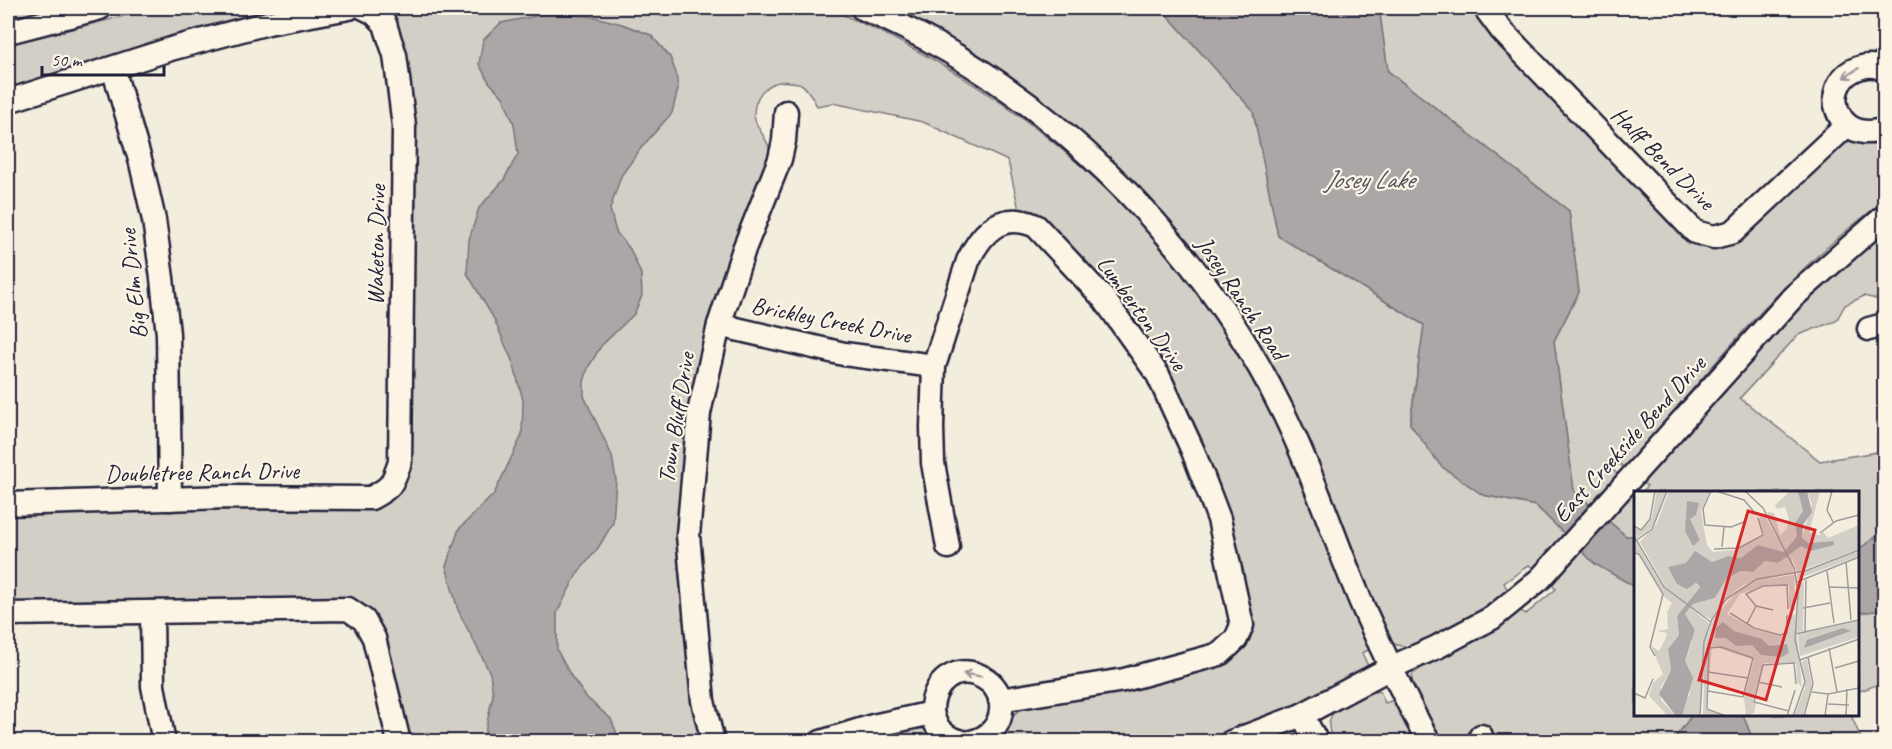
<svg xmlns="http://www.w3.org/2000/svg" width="1892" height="749" font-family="Caveat,sans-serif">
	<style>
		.green { fill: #d4cfc6; stroke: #7b7880; stroke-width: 1.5 }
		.water { fill: #aca7a6; stroke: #75727b; stroke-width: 1.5 }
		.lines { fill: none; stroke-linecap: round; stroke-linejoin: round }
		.minor-casing { stroke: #22223b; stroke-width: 27 }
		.minor { stroke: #fcf5e5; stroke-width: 22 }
		.oneway { stroke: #9a9698 }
		.labels { text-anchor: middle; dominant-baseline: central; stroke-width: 4.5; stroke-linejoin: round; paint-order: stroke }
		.street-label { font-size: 24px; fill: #22223b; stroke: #fcf5e5 }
		.water-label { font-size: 26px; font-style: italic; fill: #525160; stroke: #fcf5e5 }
		.inset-road { fill: none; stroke: #9f9c9d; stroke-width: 1.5 }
		.view { fill: #d62828; fill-opacity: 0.15; stroke: #d62828; stroke-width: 3 }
		.inset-edge { fill: none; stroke: #22223b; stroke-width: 3 }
	</style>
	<rect width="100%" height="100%" fill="#f3edde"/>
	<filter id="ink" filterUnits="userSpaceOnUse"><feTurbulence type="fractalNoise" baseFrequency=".0167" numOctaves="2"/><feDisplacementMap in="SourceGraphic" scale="12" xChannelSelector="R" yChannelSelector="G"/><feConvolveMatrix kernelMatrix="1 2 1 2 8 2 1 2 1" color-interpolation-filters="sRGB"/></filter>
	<g filter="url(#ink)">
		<g class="green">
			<path d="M8,8H65L8,22Z"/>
			<path d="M156,8H301L8,92V45Z"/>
			<path d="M378,8H827C1018,86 1183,231 1275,419C1311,493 1339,572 1371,649L1362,653L1368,666C1353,679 1333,686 1315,695C1278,712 1242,729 1204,741H996C1008,720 1010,712 1034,704L1224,664L1239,654L1250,639L1252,620L1235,537L1214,474L1190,416L1163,369L1019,210L1008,161L923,122L833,103L817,106C813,99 808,88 801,84C798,82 794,83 791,82C771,79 756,91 754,112C753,127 769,138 771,154L690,436L705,741H409L384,632L374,614L8,605V514L370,507C394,493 403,492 410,463L413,194Z"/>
			<path d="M884,8H1161L1253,111L1278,236L1424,325L1410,423L1441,466L1483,495L1536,506L1595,564L1632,585L1635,590L1636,714L1692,715L1673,741H1440L1413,691L1412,675L1426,664L1519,610L1526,614L1556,589L1529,565L1504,583L1508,591L1471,616L1410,648L1397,645L1386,636L1311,453L1178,235Z"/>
			<path d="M1379,8H1473L1476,13L1711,243L1845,140L1884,141V201C1784,274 1706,374 1626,468L1619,464L1613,470L1637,492H1636L1635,536H1626L1574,491L1554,341L1579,292L1569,211L1388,71Z"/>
			<path d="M1884,228V301L1864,296L1845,305L1836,321L1798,335L1740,398L1820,461L1884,451V532L1878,535L1858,550V492H1642L1647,486L1641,482L1779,323Z"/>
			<path d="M1879,610H1884V682L1858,692V613Z"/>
			<path d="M1380,691L1385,703L1394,700L1417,741H1333C1323,720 1332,709 1352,700C1362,696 1369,692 1380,691Z"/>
			<path d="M1743,715H1851L1862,741H1755L1752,738Z"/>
			<path d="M918,728L929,730L946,742H848Z"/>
			<path d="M1286,731L1296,733L1307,742H1258Z"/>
		</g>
		<g class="water">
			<path d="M1161,8H1379L1388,71L1569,211L1579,292L1554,341L1574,491L1626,536H1635V590L1632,585L1595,564L1536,506L1483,495L1441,466L1410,424L1424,325L1278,236L1253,111Z"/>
			<path d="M550,13L595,17L622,24L651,35L670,57L676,73L678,89L672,113L641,148L621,176L610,209L616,232L630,249L641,274L642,296L634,314L601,346L588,368L584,382V396L612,456L616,480L613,523L598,548L577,574L557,613V650L571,676L586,697L611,719L620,741H483L493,695L490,673L458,610L446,566L459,529L494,494L522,435L523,400L513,363L494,319L467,273L469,240L479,208L503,181L518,154L514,124L503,97L489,82L479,64L483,40L501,23Z"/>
			<path d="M1884,532V610L1858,613V550L1878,535Z"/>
			<path d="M1692,715H1743L1752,738L1755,741H1673Z"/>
		</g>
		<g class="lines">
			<defs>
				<g id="minor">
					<path d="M862,8C1043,84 1200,240 1285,416C1317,482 1338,551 1367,616C1386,658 1406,701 1429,742"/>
					<path d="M1485,8L1502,31L1695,232L1714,237L1733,232L1847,125"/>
					<path d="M8,32L100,8"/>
					<path d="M113,68L141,163L154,220L162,278L168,334L170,499"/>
					<path d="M1884,70C1878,66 1869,65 1862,67C1816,79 1834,147 1884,129"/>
					<path d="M8,101L174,48L268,23L349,8"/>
					<path d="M719,325L844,354L934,366"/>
					<path d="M1869,329L1884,325"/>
					<path d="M8,504L227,497L371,498C392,487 392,485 400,462L404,126L395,55L388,34L385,24L374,13L364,8"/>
					<path d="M948,547L933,463L932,427L934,366L968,261C982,231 1002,211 1036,226L1104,299L1158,375L1193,451L1219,519L1242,625L1236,639L1220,654L1124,680L1000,700"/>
					<path d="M152,612L153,686L164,742"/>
					<path d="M8,614L348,609L364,620L374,638L399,742"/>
					<path d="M1302,715L1317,742"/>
					<path d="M713,742L703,701L688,535L699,413L719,325L744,249L780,159L784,141L786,112"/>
					<path d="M821,742L873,726L932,713"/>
					<path d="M963,742C906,731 937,651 984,678C993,683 1000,693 1001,703C1003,724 989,739 970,742"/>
					<path d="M1231,742L1302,715L1392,667L1437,647L1492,618L1540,579L1793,297L1884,217"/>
					<path d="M1481,742V736"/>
				</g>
			</defs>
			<use href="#minor" class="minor-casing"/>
			<use href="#minor" class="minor"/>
		</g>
		<defs><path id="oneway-shaft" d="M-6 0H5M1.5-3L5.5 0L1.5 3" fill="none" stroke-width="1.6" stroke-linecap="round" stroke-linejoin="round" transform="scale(1.5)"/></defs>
		<g class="oneway">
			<use href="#oneway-shaft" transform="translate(1851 73) rotate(148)"/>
			<use href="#oneway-shaft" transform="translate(972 675) rotate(-171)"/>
		</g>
	</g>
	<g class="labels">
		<g class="street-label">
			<text transform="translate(1663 158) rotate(45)">Halff Bend Drive</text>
			<text transform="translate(376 245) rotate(-89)">Waketon Drive</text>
			<text transform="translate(133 284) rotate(-96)">Big Elm Drive</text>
			<text transform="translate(1242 298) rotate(56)">Josey Ranch Road</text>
			<text transform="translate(1142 313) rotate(54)">Lumberton Drive</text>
			<text transform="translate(831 320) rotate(11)">Brickley Creek Drive</text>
			<text transform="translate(676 418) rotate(-81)">Town Bluff Drive</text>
			<text transform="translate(1629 439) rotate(-48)">East Creekside Bend Drive</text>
			<text transform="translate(202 472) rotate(-1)">Doubletree Ranch Drive</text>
		</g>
		<g class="water-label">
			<text x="1369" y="179">Josey Lake</text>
		</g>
	</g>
	<g transform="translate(1634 491)">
		<rect width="225" height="225" fill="#f3edde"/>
		<path d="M23,0H32L23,27L17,37L3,47L0,37L7,40L18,26ZM35,0H76L67,20L73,54L79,61L99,59L130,44L125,28L129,22L149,57L133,21L140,22L146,44L153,38L155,28L151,16L143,18L141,14L156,0H164L169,20L161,32L163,45L150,61L125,54L107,67L94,65L78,71L51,98L60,92L66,96L43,125L45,144L34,158L37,179L27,196V209L42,225H34L15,205L19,192L29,183L17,155L25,160L31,149L33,142L23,140L34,138L33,121L38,112L30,106L6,63L0,61L2,51L24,88L48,114L31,95L6,51L23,32ZM173,0H186L175,42L186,44L188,40L194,47L225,34V58L163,81L158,66L159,81L109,94L91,108L77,128L58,118L75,132L65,225H48V215L56,203L51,170L58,151V135L51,123L59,113L81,107L93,87L107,80L119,81L131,70L144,72L167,54L175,59L200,54V50L172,52L168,47L178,13ZM225,60V65L163,88L164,83ZM160,84L161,120L155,116V94H133L106,103L93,123L122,139L149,145L154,142L155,125L161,123L168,196L163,191L162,173L130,172L119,208L122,213L120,222L112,225L110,206L120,169L78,155L72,218L91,225L69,224L71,152L80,126L106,98L126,89ZM170,91L169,140L162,141L164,93ZM225,130V146L166,165L164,143ZM173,168L178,195L169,225H160L171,197L168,171Z" fill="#d4cfc6"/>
		<path d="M173,0L178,21L169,34L168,47L174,52L200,50V54L177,60L167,55L144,72L131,70L119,81L107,80L93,87L81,107L59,113L51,123L61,139L51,170L59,187L48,225H42L25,203L37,179L34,158L45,144L43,125L66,96L62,92L53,98L43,93L34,76L52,72L61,60L78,71L94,65L107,67L124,54L150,61L163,45L161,32L169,20L164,1ZM53,10L65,12L62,24L56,28L66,49L59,55L51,40ZM89,131L100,140L128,148L135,155L153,153L155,162L148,166L127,164L118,154L102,155L92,147H81L82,137ZM209,137L217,140L170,157L173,149Z" fill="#aca7a6"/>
		<path class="inset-road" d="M77,0L69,18L71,34L97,36L110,31M82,0L110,9L121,22M111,0L129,17L160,77L164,101L161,149L171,191L159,225M198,0L193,19L199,31M0,35L7,39L16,28L21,0M186,42L202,30L225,24M0,45L30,96L77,131M0,51L18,38L33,0M88,56L90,36M80,58L105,57L129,44L124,27M0,62L5,63L29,103L16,156L21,165M212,71L217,129M193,80L200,132M163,91L225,66M196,96L225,97M169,117L196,112M139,119L122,115L112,103L129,95L153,94L154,118M96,122L120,137L146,144L153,142V124M113,133L122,115M171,142L172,89M161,143L225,129M195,157L203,201M166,169L225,148M201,177L225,170M74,181L114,187M124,191L148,196M74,200L109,206L119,167L87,156L75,157L73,218L92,225M178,201L194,203L225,197M0,202L11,207L19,188M194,213L215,214M155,220L120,211L129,174L160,172L162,193M66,225L70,150L78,128L92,108L123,88L171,80L225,59M153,225L161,199M170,225L179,193L174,166M191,225L194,203M212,225L213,198"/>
		<path class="view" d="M114,20L181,39L132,209L65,189Z"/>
		<rect width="225" height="225" class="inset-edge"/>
	</g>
	<rect width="1892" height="749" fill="none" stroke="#fcf5e5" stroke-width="30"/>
	<rect x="15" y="15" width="1862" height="719" fill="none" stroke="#22223b" stroke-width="2" filter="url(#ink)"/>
	<path d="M42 66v9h122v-9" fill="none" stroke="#22223b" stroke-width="3"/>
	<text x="51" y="66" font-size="18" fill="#22223b" stroke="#fcf5e5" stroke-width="4.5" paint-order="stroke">50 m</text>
</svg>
